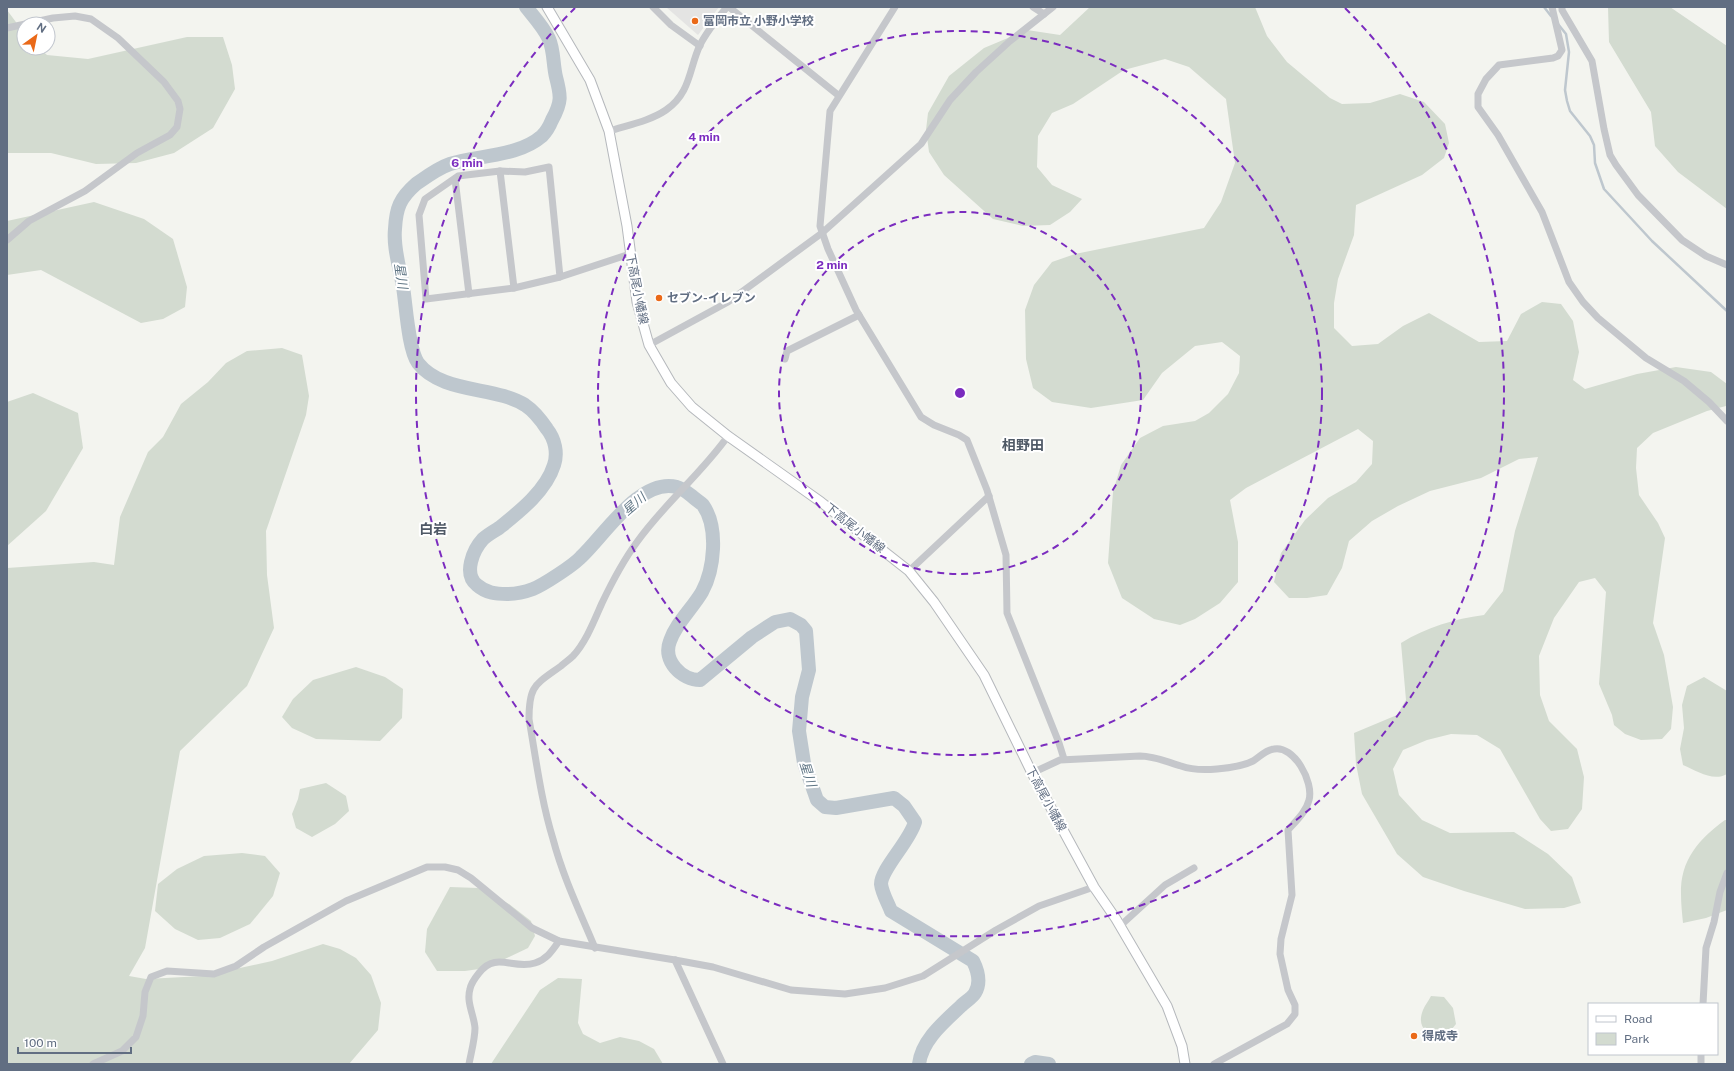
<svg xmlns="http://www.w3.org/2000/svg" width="1734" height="1071" font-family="'Public Sans','Noto Sans JP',sans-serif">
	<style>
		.built { fill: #e4e4e3 }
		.green { fill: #d3dbd0 }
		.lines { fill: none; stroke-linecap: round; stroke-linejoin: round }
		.stream { stroke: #bec7ce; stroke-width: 2.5 }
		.river { stroke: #bec7ce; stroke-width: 14 }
		.major-casing { stroke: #b5b8bc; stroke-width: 11 }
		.minor { stroke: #c5c7cb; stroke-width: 7 }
		.major { stroke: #fff; stroke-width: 9 }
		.ring { fill: none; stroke: #7b2cbf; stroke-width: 2; stroke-dasharray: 7 5 }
		.poi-dot { fill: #ea6918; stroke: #fff; stroke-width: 1.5 }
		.labels { text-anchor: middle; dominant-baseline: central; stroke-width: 4; stroke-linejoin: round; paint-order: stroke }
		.poi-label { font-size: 12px; font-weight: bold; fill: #616e82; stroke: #fff; text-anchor: start }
		.street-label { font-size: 12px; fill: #616e82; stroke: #fff }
		.water-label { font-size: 13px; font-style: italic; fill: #617786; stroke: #fff }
		.quarter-label { font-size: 14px; font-weight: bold; fill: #4f5966; stroke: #fff }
		.centre { fill: #7b2cbf; stroke: #fff; stroke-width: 2 }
		.ring-label { font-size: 12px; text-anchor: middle; font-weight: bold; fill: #7b2cbf; stroke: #fff; stroke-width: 4; stroke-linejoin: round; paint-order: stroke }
	</style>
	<rect width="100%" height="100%" fill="#f3f4ef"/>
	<path class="built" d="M666,7H719L698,35Z"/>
	<g class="green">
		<path d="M1090,7H1255L1267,36L1287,62L1330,98L1342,104L1370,103L1400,94L1424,102L1445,124L1449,143L1444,158L1422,175L1356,205L1354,235L1338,279L1334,303V328L1352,346L1378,344L1403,326L1429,313L1479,342L1507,341L1521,314L1542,302L1561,304L1573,321L1579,352L1573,380L1585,389L1637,374L1676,367L1711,372L1727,384L1726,406L1707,411L1653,433L1637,448L1636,468L1639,495L1658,523L1665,538L1653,623L1664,655L1673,707L1671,729L1662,739L1641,740L1625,734L1614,725L1612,715L1599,684L1606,592L1595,578L1579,582L1554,618L1539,656L1540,695L1549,721L1577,749L1584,777L1582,809L1568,829L1551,831L1540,819L1500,749L1477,735L1451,734L1427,740L1403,750L1393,769L1399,795L1422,820L1450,833L1514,832L1548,854L1572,877L1581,903L1564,908L1525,909L1464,891L1423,877L1397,854L1362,794L1356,764L1354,733L1397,715L1406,700L1401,643C1427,627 1454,619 1484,615L1503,591L1515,531L1538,457L1519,459L1481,478L1430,491L1398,506L1372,521L1349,541L1342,568L1327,595L1307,598H1289L1274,582L1281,553L1305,520L1328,498L1356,482L1372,464L1373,441L1358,429L1246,488L1230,500L1238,542V582L1220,603L1195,619L1180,625L1154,619L1122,598L1108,563L1113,492L1121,465L1140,438L1163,426L1195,421L1209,413L1228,394L1239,373L1240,356L1222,342L1195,346L1162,373L1143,400L1091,408L1052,402L1033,388L1026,359L1025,310L1034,285L1052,262L1075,254L1204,228L1221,202L1235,163L1226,99L1189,67L1165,59L1124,70L1073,104L1052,113L1038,136L1037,167L1052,185L1082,199L1070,212L1050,225L1023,226L993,219L944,175L929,152L926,130L928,113L949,76L984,48L1027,30L1060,35Z"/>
		<path d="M1608,7H1670L1727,46V209L1678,172L1655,146L1651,112L1609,42Z"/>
		<path d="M7,10L24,33V48H39L47,55L88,59L187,37H223L232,65L235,89L213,128L174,153L136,163L96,164L51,153H7Z"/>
		<path d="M94,202L144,219L173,239L187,287L185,307L163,319L141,323L41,270L7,275V221Z"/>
		<path d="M282,348L302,355L309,396L306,415L266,531L267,575L274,628L247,686L180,751L145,948L129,976L146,979L203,976L272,961L323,944L340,949L356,958L371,975L381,1003L378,1030L349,1064H7V568L94,562L114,565L120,517L148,452L163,437L181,404L208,382L226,363L247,351Z"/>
		<path d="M33,393L78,413L83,448L46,511L7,546V402Z"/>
		<path d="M356,667L385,677L403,689L402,718L380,741L316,739L292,728L282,717L293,699L313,680Z"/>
		<path d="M1704,677L1727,691V774C1713,782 1697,771 1683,765L1680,749L1684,728L1682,705L1687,686Z"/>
		<path d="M326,783L346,796L349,811L335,824L312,837L296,828L292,814L298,799L300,789Z"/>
		<path d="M1725,820H1727V910L1706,918L1683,923C1682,913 1681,904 1681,894C1680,860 1699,839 1725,820Z"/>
		<path d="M242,853L265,856L280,873L273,896L250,924L220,938L198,940L175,929L155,911L158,884L177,869L204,856Z"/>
		<path d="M450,887L478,888L509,904L531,921L535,936L528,948L486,968L465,971H437L425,952L427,929Z"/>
		<path d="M558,978L582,979L578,1023L583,1034L600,1043L620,1037L639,1041L654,1049L663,1064H491L540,990Z"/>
		<path d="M1431,996L1444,997L1453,1008L1456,1024L1448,1034C1431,1037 1415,1030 1423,1010C1425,1005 1429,1000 1431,996Z"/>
	</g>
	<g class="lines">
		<g class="stream">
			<path d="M1544,7L1551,16"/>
			<path d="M1558,24L1566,34L1569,52L1565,90L1567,101L1570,111L1590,136L1594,145L1595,163L1604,189L1652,241L1727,311"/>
		</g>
		<g class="river">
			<path d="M526,7C534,17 544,28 549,39C554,50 553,65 556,77C561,96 562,102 552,120C550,125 546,132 542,136C518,157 478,155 450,164C438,168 426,177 416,184C400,198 396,208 395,229C393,248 400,268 403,287C406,304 408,349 418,363C442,394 495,386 525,405C534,411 541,420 547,429C555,439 558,453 554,465C546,491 519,512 499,528C494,531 487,535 483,539C473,550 463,574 477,585C486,593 496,594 507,594C515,594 525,592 533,589C543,585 574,565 581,557C604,536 640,477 677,487C682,488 688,493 693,497C696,500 700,502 703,505C719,528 714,570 702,592C692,609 676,623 670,641C662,661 682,680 700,680L752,637L775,622L790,619L801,625L806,631L809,670L802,697L799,731L804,763L817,800L825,807L836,808L894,798L904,806L915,822C910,841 881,869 881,884C882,893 888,903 891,911L973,961C978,971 981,983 975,993C972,998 965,1002 961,1006C944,1022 922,1040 919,1064"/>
			<path d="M1031,1064L1035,1062L1049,1064"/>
		</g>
		<defs>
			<path id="major" d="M547,7L590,80L609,131L627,226L637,302L649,345L671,383L692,407L728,436L821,502L909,571L934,602L984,675L1032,773L1094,887L1116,919L1167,1006L1182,1046L1185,1064"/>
		</defs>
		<use href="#major" class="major-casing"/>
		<g class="minor">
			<path d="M653,7L671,25L700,46"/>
			<path d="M729,7L838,95"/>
			<path d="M895,7L830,111L820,226L828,249L856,310L921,417L934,425L959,435L967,440L987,490L1006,555L1007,613L1059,743L1064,759"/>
			<path d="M1033,7L1044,14"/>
			<path d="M1552,7L1562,50L1558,56L1553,58L1499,65L1486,79L1478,94V107L1498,135L1542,212L1569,282L1583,302L1598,318L1646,358L1684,381L1709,402L1727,421"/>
			<path d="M1562,7V10L1592,61L1604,129L1610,155L1616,165L1638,195L1682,240L1706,256L1727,265"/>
			<path d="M7,28L53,18L75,16L91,19L118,38L164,82L178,101L180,109L177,127L170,135L137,153L85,191L29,221L7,240"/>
			<path d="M609,131C628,125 650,121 666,110C691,93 689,68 700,45C707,31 717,19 727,7"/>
			<path d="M549,167L560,277L514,288L426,299L419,215L425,199L458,176L500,171L525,172Z"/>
			<path d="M500,171L514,288"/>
			<path d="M455,179L469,294"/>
			<path d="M560,277L630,254"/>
			<path d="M649,345L728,302L822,233L921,144L950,100L976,72L1010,41L1053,7"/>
			<path d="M785,359L787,351L859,315"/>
			<path d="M909,571L989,496"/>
			<path d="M1032,773L1060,760L1140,756C1155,756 1167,762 1181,766C1192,770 1206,770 1217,769C1229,768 1243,766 1253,761C1260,757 1265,750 1274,749C1294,745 1314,782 1309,800C1306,812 1296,821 1288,830L1292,895L1281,939L1280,954L1288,990L1295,1005V1014L1287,1024L1214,1064"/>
			<path d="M1120,926L1165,885L1194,868"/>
			<path d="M595,948C580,912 563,877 553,839C541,800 536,759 529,719C529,685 535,685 561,666C564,663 569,660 573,656C586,642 594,621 602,603C612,582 623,561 637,542C664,504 701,474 728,436"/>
			<path d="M675,960L723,1064"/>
			<path d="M1703,1004L1706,948L1714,922L1720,892L1727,873"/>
			<path d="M93,1064L122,1051L136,1037L143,1016L145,992L151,977L167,971L214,974L236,966L264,947L346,901L427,867H445L458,870L471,878L532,928L559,941L675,960L713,967L791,990L845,994L885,988L923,976L996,930L1039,906L1094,887"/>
			<path d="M469,1064C471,1053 475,1039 475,1028C474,1015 466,1002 470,989C471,983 475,978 479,973C496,951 513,970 535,963C547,959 552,951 559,941"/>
			<path d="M1701,1064V1054"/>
		</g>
		<use href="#major" class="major"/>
	</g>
	<g class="ring">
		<circle cx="960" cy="393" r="181"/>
		<circle cx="960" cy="393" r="362"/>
		<path d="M1345 8A544 544 0 1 1 575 8"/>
	</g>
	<g class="poi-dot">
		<circle cx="695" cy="21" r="4"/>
		<circle cx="659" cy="298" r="4"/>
		<circle cx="1414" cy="1036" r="4"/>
	</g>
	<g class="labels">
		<g class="poi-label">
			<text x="703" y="21">富岡市立 小野小学校</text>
			<text x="667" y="298">セブン-イレブン</text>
			<text x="1422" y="1036">得成寺</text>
		</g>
		<g class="street-label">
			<text transform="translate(637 289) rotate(79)">下高尾小幡線</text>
			<text transform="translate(855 528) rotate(38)">下高尾小幡線</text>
			<text transform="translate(1046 799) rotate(62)">下高尾小幡線</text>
		</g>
		<g class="water-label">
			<text transform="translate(401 276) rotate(81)">星川</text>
			<text transform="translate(634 504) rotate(-41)">星川</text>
			<text transform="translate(808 774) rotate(72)">星川</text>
		</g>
		<g class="quarter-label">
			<text x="1023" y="445">相野田</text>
			<text x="433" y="529">白岩</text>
		</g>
	</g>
	<circle cx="960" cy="393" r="6" class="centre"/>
	<g class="ring-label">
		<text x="704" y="141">4 min</text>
		<text x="467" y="167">6 min</text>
		<text x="832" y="269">2 min</text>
	</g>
	<rect width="1734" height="1071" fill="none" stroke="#616e82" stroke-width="16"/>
	<rect x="1588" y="1003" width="130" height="52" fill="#ffffff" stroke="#c0c5cd"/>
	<rect x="1596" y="1016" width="20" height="6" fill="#ffffff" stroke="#c0c5cd"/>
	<text x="1624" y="1023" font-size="12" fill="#616e82">Road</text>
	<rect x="1596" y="1033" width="20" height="12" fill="#d3dbd0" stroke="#c0c5cd"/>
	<text x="1624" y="1043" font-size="12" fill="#616e82">Park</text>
	<g transform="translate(36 36) rotate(33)"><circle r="19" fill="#ffffff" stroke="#c0c5cd"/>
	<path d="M0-3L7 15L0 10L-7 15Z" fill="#ea6918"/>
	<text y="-6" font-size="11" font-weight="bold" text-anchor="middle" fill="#616e82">N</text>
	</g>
	<path d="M18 1047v6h113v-6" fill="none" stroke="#616e82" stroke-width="2"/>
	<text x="24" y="1047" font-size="12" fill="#616e82" stroke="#ffffff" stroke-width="3" paint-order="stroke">100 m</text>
</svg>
